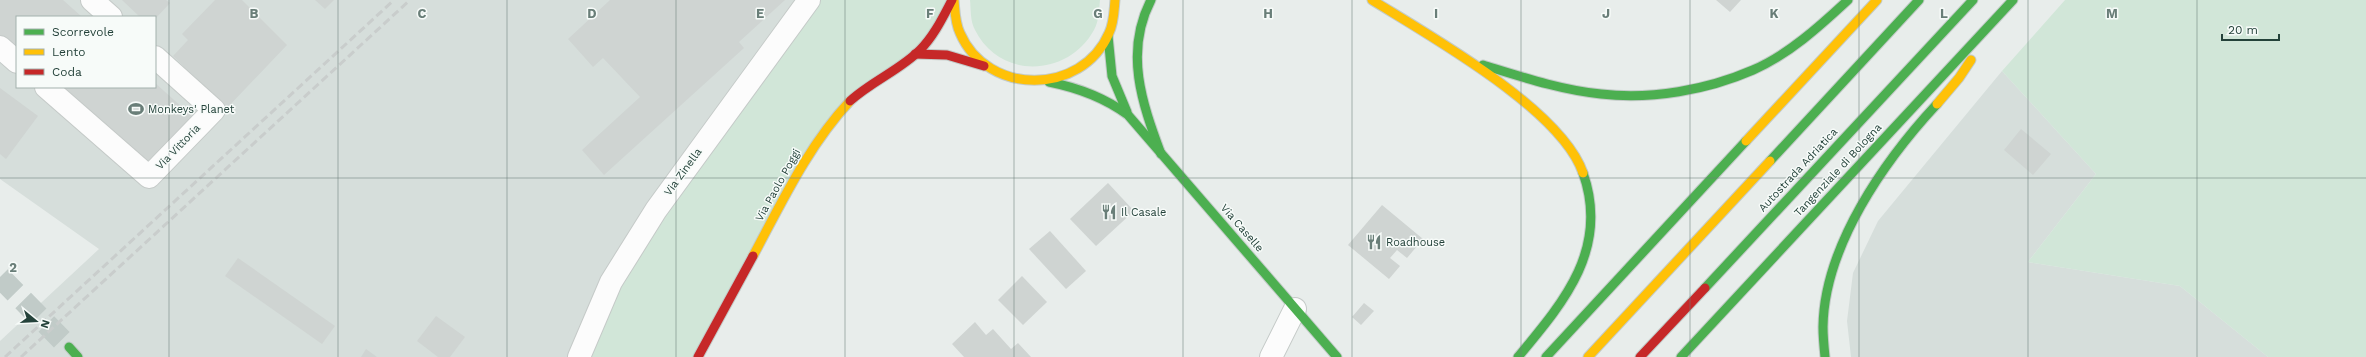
<svg xmlns="http://www.w3.org/2000/svg" width="2366" height="357" font-family="'Work Sans',sans-serif">
	<style>
		.built { fill: #d6dedb; fill-rule: evenodd }
		.green { fill: #d1e6d8 }
		.building { fill: #cfd4d2 }
		.lines { fill: none; stroke-linecap: round; stroke-linejoin: round }
		.secondary-tunnel { stroke: #c1cbc8; stroke-width: 22; stroke-dasharray: 22 11; stroke-linecap: butt }
		.street-casing { stroke: #c5cac8; stroke-width: 24 }
		.fast-casing { stroke: #c3cbc8; stroke-width: 11 }
		.slow-casing { stroke: #c3cbc8; stroke-width: 11 }
		.jam-casing { stroke: #c3cbc8; stroke-width: 11 }
		.street { stroke: #fcfcfc; stroke-width: 22 }
		.fast { stroke: #4caf50; stroke-width: 9 }
		.slow { stroke: #ffc107; stroke-width: 9 }
		.jam { stroke: #c62828; stroke-width: 9 }
		.rail { stroke: #c9cdcc; stroke-width: 3; stroke-dasharray: 8 4; stroke-linecap: butt }
		.grid { fill: none; stroke: #697e78; stroke-width: 1; stroke-opacity: 0.55 }
		.labels { text-anchor: middle; dominant-baseline: central; stroke-width: 3; stroke-linejoin: round; paint-order: stroke }
		.poi-label { font-size: 11px; fill: #24423a; stroke: #f7fbf9; text-anchor: start }
		.street-label { font-size: 11px; fill: #24423a; stroke: #f7fbf9 }
		.grid-label { font-size: 13px; text-anchor: middle; font-weight: bold; fill: #697e78; stroke: #f7fbf9; stroke-width: 3; stroke-linejoin: round; paint-order: stroke }
	</style>
	<rect width="100%" height="100%" fill="#e8edeb"/>
	<g class="built">
		<path d="M0,0H822L593,357H0V341L99,249L0,179ZM17,17H155V87H17Z"/>
		<path d="M2002,71L2096,174L2028,262L2180,286L2268,357H1851L1847,321L1853,273L1878,221Z"/>
	</g>
	<g class="green">
		<path d="M809,0H952L938,28L835,118L698,357H579L611,282Z"/>
		<path d="M970,0H1100C1099,10 1099,21 1094,30C1068,77 1000,80 975,30C970,21 971,10 970,0Z"/>
		<path d="M2065,0H2366V357H2268L2180,286L2028,262L2096,174L2002,71Z"/>
	</g>
	<g class="building">
		<path d="M0,0H63L82,17H17V49L0,35Z"/>
		<path d="M122,0H166L170,3L155,19V17H140Z"/>
		<path d="M215,0H242L287,45L227,108L173,56L188,40L182,34Z"/>
		<path d="M315,0H334L325,9Z"/>
		<path d="M610,0H785L739,42L744,48L604,175L582,150L640,97L603,58L593,67L568,39Z"/>
		<path d="M1716,0H1741L1730,12Z"/>
		<path d="M155,83L192,116L151,164L61,87H155Z"/>
		<path d="M0,88L38,116L6,159L0,154Z"/>
		<path d="M2021,129L2051,154L2033,175L2004,150Z"/>
		<path d="M1108,183L1134,211L1096,246L1070,219Z"/>
		<path d="M1382,205L1423,239L1407,258L1397,250L1390,258L1400,266L1389,279L1348,245Z"/>
		<path d="M1050,231L1086,271L1066,289L1029,249Z"/>
		<path d="M238,258L335,326L322,344L225,276Z"/>
		<path d="M1022,276L1047,302L1023,325L998,300Z"/>
		<path d="M1364,303L1374,311L1361,325L1352,317Z"/>
		<path d="M436,316L465,337L450,357H438L417,341Z"/>
		<path d="M975,322L986,335L993,329L1011,349L1018,343L1031,357H964L952,344Z"/>
		<path d="M366,349L377,357H361Z"/>
	</g>
	<g class="lines">
		<path class="secondary-tunnel" d="M0,277L69,347"/>
		<defs>
			<g id="street">
				<path d="M92,0L111,17"/>
				<path d="M0,47L17,62"/>
				<path d="M46,87L149,177L214,110L155,57"/>
				<path d="M579,357L611,282L656,210L809,0"/>
				<path d="M1271,357L1295,309"/>
			</g>
			<g id="fast">
				<path d="M1151,0C1124,52 1142,103 1161,154"/>
				<path d="M1108,36L1112,76L1127,112"/>
				<path d="M1483,65C1522,77 1561,90 1601,94C1651,100 1707,90 1753,70C1788,55 1820,26 1848,0"/>
				<path d="M1049,82C1079,88 1104,97 1128,115L1337,357"/>
				<path d="M1770,161L1919,0"/>
				<path d="M1705,288L1973,0"/>
				<path d="M69,347L78,357"/>
				<path d="M1518,357C1563,303 1610,249 1583,173"/>
				<path d="M1546,357L1746,141"/>
				<path d="M1681,357L2013,0"/>
				<path d="M1825,357C1824,347 1823,337 1823,327C1824,246 1885,160 1937,104"/>
			</g>
			<g id="slow">
				<path d="M954,0C955,11 955,23 960,33C987,96 1082,96 1109,33C1114,23 1114,11 1115,0"/>
				<path d="M1372,0C1430,36 1561,109 1583,173"/>
				<path d="M1937,104L1959,78L1971,60"/>
				<path d="M1746,141L1877,0"/>
				<path d="M753,256C782,202 808,146 850,101"/>
				<path d="M1588,357L1770,161"/>
			</g>
			<g id="jam">
				<path d="M915,54L947,55L984,66"/>
				<path d="M850,101C872,81 900,70 920,50C934,36 943,17 952,0"/>
				<path d="M698,357L753,256"/>
				<path d="M1640,357L1705,288"/>
			</g>
		</defs>
		<use href="#street" class="street-casing"/>
		<use href="#fast" class="fast-casing"/>
		<use href="#slow" class="slow-casing"/>
		<use href="#jam" class="jam-casing"/>
		<use href="#street" class="street"/>
		<use href="#fast" class="fast"/>
		<use href="#slow" class="slow"/>
		<use href="#jam" class="jam"/>
		<g class="rail">
			<path d="M5,357L394,0"/>
			<path d="M21,357L410,0"/>
		</g>
	</g>
	<path class="grid" d="M169,0V357M338,0V357M507,0V357M676,0V357M845,0V357M1014,0V357M1183,0V357M1352,0V357M1521,0V357M1690,0V357M1859,0V357M2028,0V357M2197,0V357M0,178H2366"/>
	<defs>
		<symbol id="stadium-bare" viewBox="-9 -9 18 18"><path d="M0-5a6.5 5 0 1 0 0 10a6.5 5 0 1 0 0-10ZM-3.5-1.8h7v3.6h-7Z" fill="#697e78" stroke="#f7fbf9" stroke-width="2.5" paint-order="stroke"/></symbol>
		<symbol id="restaurant-bare" viewBox="-9 -9 18 18"><path d="M-5-6h1v4h1v-4h1v4h1v-4h1v5L-1.5 .5V6h-2V.5L-5-1ZM5-6V6H3V1.5H1.5Q1.5-4 5-6Z" fill="#697e78" stroke="#f7fbf9" stroke-width="2.5" paint-order="stroke"/></symbol>
	</defs>
	<g fill-rule="evenodd">
		<use href="#stadium-bare" x="125" y="98" width="22" height="22"/>
		<use href="#restaurant-bare" x="1098" y="201" width="22" height="22"/>
		<use href="#restaurant-bare" x="1363" y="231" width="22" height="22"/>
	</g>
	<g class="labels">
		<g class="poi-label">
			<text x="148" y="109">Monkeys' Planet</text>
			<text x="1121" y="212">Il Casale</text>
			<text x="1386" y="242">Roadhouse</text>
		</g>
		<g class="street-label">
			<text transform="translate(178 147) rotate(-46)">Via Vittoria</text>
			<text transform="translate(1798 170) rotate(-47)">Autostrada Adriatica</text>
			<text transform="translate(1838 170) rotate(-47)">Tangenziale di Bologna</text>
			<text transform="translate(683 172) rotate(-54)">Via Zinella</text>
			<text transform="translate(778 185) rotate(-61)">Via Paolo Poggi</text>
			<text transform="translate(1242 228) rotate(49)">Via Caselle</text>
		</g>
	</g>
	<g class="grid-label">
		<text x="254" y="18">B</text>
		<text x="422" y="18">C</text>
		<text x="592" y="18">D</text>
		<text x="760" y="18">E</text>
		<text x="930" y="18">F</text>
		<text x="1098" y="18">G</text>
		<text x="1268" y="18">H</text>
		<text x="1436" y="18">I</text>
		<text x="1606" y="18">J</text>
		<text x="1774" y="18">K</text>
		<text x="1944" y="18">L</text>
		<text x="2112" y="18">M</text>
		<text x="13" y="272">2</text>
	</g>
	<rect x="16" y="16" width="140" height="72" fill="#f7fbf9" stroke="#a3b1ad"/>
	<rect x="24" y="29" width="20" height="6" fill="#4caf50" stroke="#a3b1ad"/>
	<text x="52" y="36" font-size="12" fill="#24423a">Scorrevole</text>
	<rect x="24" y="49" width="20" height="6" fill="#ffc107" stroke="#a3b1ad"/>
	<text x="52" y="56" font-size="12" fill="#24423a">Lento</text>
	<rect x="24" y="69" width="20" height="6" fill="#c62828" stroke="#a3b1ad"/>
	<text x="52" y="76" font-size="12" fill="#24423a">Coda</text>
	<g transform="translate(36 321) rotate(108)" stroke="#f7fbf9" stroke-width="3" paint-order="stroke">
	<path d="M0-3L7 15L0 10L-7 15Z" fill="#24423a"/>
	<text y="-6" font-size="11" font-weight="bold" text-anchor="middle" fill="#24423a">N</text>
	</g>
	<path d="M2222 34v6h57v-6" fill="none" stroke="#24423a" stroke-width="2"/>
	<text x="2228" y="34" font-size="12" fill="#24423a" stroke="#f7fbf9" stroke-width="3" paint-order="stroke">20 m</text>
</svg>
